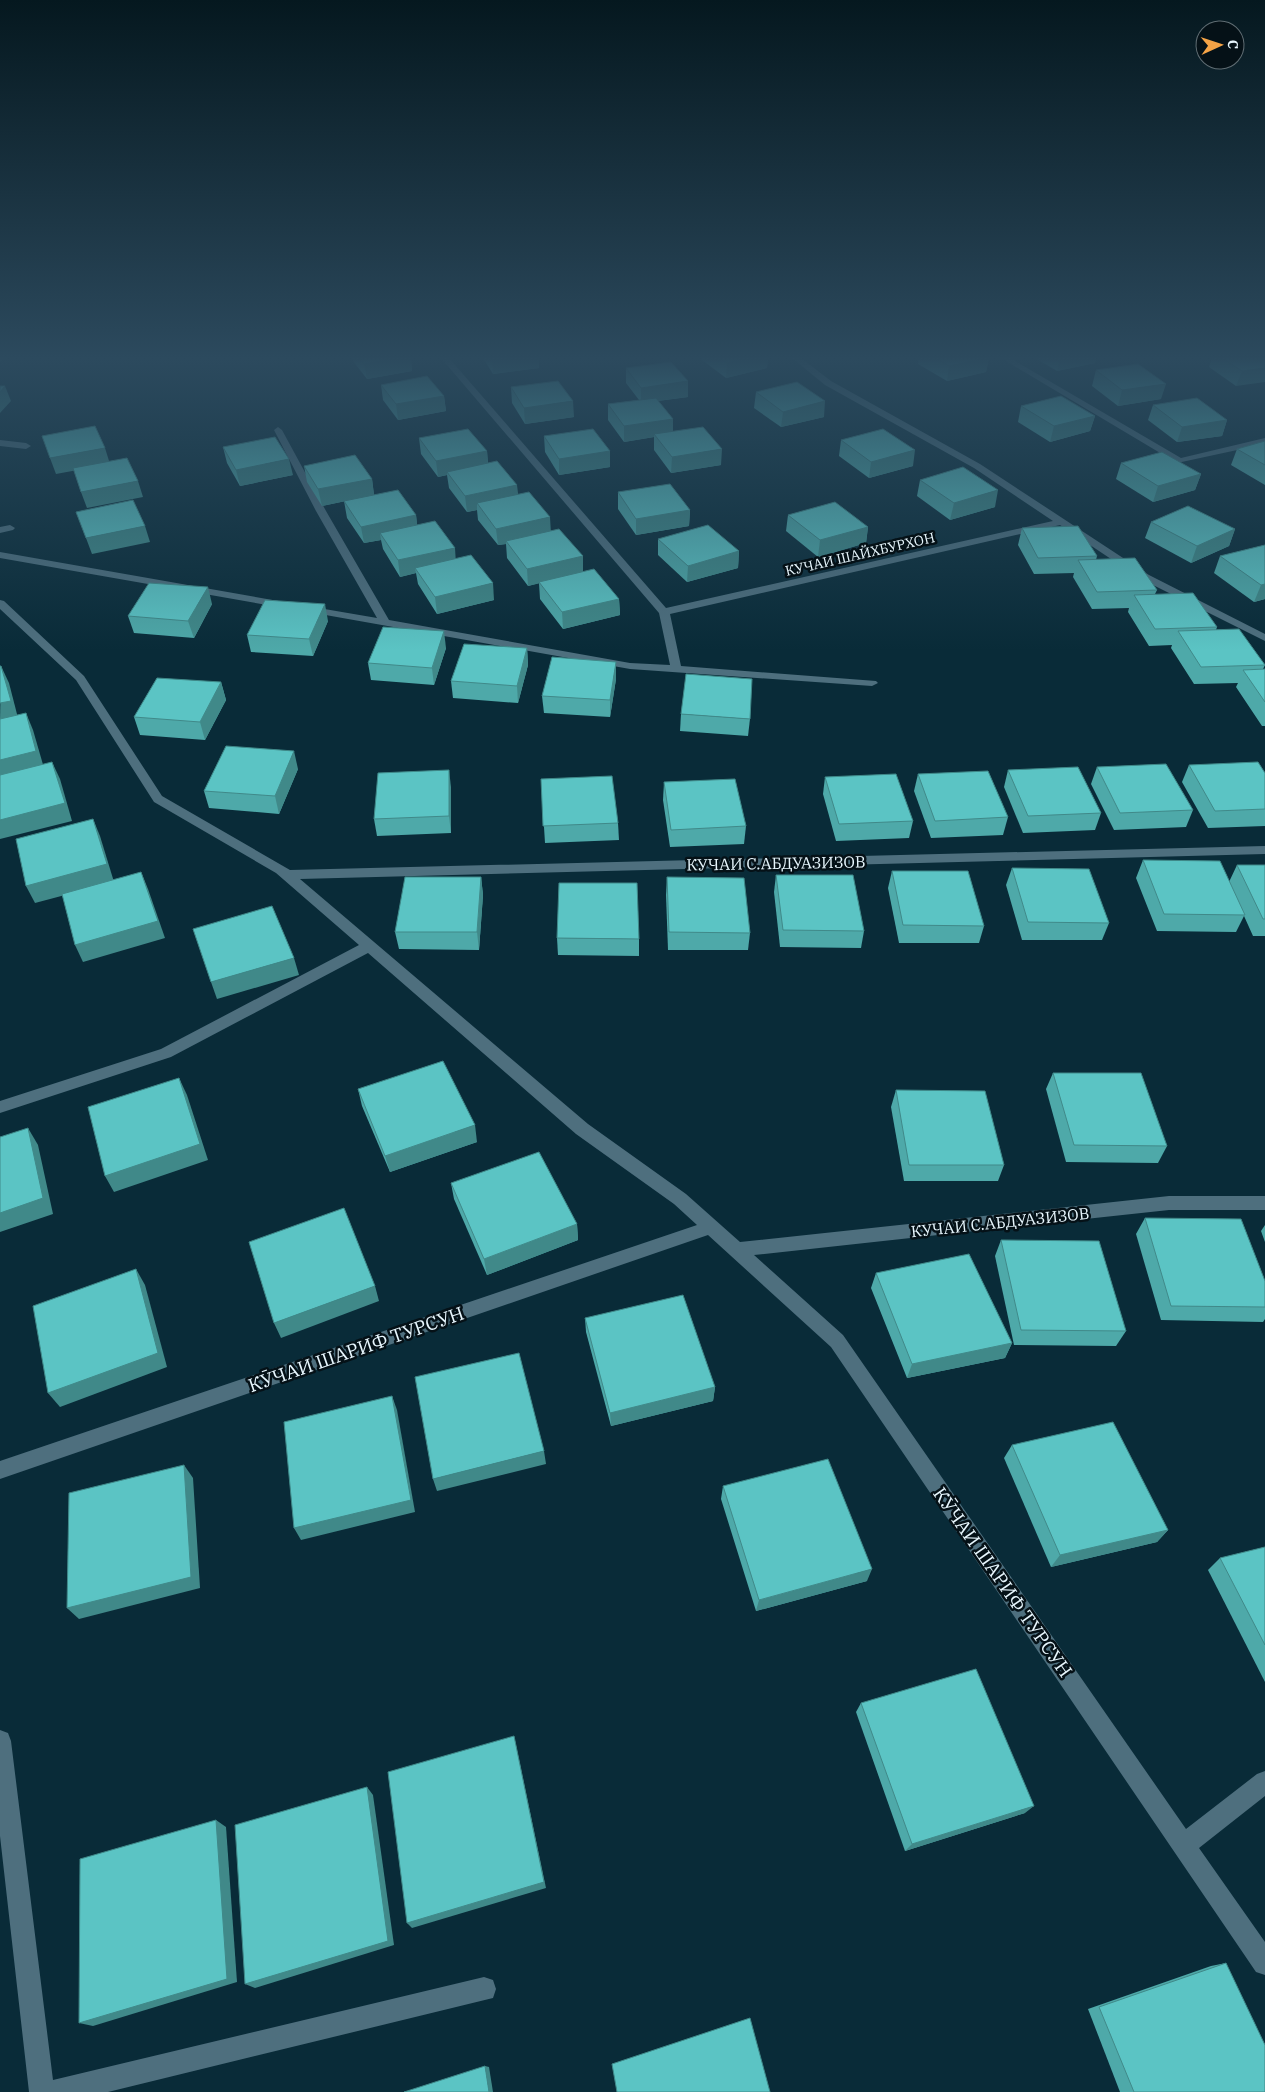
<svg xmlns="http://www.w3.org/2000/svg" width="1265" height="2092" font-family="'IBM Plex Serif',serif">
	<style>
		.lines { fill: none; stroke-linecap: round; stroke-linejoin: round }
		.minor { fill: #4e6f7e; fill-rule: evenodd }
		.wall { fill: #4ea9a9 }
		.shaded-wall { fill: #408989 }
		.building { fill: #5bc4c4; stroke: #408989 }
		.labels { text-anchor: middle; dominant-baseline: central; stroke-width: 5; stroke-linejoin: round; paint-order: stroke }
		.far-street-label { font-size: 14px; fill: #e8f7fe; stroke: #051117 }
		.street-label { font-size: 16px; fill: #e8f7fe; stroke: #051117 }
		.near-street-label { font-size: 19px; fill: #e8f7fe; stroke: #051117 }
	</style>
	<rect width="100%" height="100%" fill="#092b38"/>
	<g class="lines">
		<g class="minor">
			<path d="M441,358H449L666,608L1053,521L974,468L825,385L792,358H801L831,381L980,464L1149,575L1265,634V641L1141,579L1060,525L670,614L681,666L876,681L878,683L872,686L630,669L303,611L302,609L307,606L377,618L316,511L274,430L278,427L282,430L326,511L389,620L630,663L670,665L659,613Z"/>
			<path d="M1001,358H1010L1181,458L1265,438V444L1177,463Z"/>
			<path d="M0,440L26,443L31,446L26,449L0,446Z"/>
			<path d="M10,525L15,528L13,530L0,533V527Z"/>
			<path d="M0,552L284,602L289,605L284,608L0,558Z"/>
			<path d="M0,600L4,601L84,676L162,796L290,870L1265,846V854L300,879L588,1124L686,1194L740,1242L1169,1196H1265V1210H1169L754,1255L843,1335L1186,1829L1257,1774L1265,1771V1796L1199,1848L1265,1942V1975L1256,1972L831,1347L708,1235L0,1479V1461L697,1225L674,1204L576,1134L368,953L171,1057L0,1113V1101L161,1049L359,945L276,873L154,802L76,680L0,609Z"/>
			<path d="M0,1730L8,1733L11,1741L53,2080L484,1977L493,1980L496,1989L493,1998L108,2092H29L0,1836Z"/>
		</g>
	</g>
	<g class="wall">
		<path d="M352,358H411L412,371L367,379L353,361Z"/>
		<path d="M483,358H539V368L493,374Z"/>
		<path d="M702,358H768L767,368L726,378L702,360Z"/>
		<path d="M919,358H989L986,372L947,381L918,364Z"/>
		<path d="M1035,358H1096L1095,363L1057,371Z"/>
		<path d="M1212,358H1265L1236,386L1209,367Z"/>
		<path d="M626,368L688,397L658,401L673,419V431L721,465L671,473L654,450V437L624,442L608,420V404L639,400L626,383Z"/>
		<path d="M1096,370L1161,399L1118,406L1092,386Z"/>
		<path d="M381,385L444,396L446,411L398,420L383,400Z"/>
		<path d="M511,387L574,417L525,424L512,403Z"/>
		<path d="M756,392L824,417L781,427L754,408Z"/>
		<path d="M1153,405L1227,420L1222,436L1177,442L1148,420Z"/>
		<path d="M1021,406L1095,416L1090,431L1050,442L1018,422Z"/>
		<path d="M544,436L610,451V467L559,475L545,452Z"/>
		<path d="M419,438L487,451L488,463L518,494L551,531L583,556V572L619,599L620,615L563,629L540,599L539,583L528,586L507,558L506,544L498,545L478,520L477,510L467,512L449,488L447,475L438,477L421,454Z"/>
		<path d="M841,440L913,466L869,478L839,456Z"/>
		<path d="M1265,441V485L1231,465L1237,449Z"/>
		<path d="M223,447L293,475L240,486L227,463Z"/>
		<path d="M1121,463L1201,474L1195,490L1153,502L1116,479Z"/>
		<path d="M304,466L372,479L374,495L322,506L307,482Z"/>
		<path d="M920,480L995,507L950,520L917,496Z"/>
		<path d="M618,492L690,510L689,526L636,535L618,509Z"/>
		<path d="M344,501L416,515L417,525L456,559L494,600L437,614L418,584L416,573L400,577L383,549L381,540L364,543L347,518Z"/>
		<path d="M788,515L868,527L866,543L818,557L786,531Z"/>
		<path d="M1151,522L1235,529L1229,546L1191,563L1145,538Z"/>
		<path d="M1022,528L1097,556L1096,560L1157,590L1155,594L1217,627L1216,630L1265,665L1263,669H1265V726H1262L1236,687L1238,683L1194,684L1171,648L1172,645L1149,646L1128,612L1129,608L1092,609L1073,577L1074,573L1034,574L1018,545Z"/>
		<path d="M658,539L739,551L738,568L687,582L658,555Z"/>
		<path d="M1265,545V599L1254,602L1214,573L1220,556Z"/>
		<path d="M212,604L194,638L134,633L128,616Z"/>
		<path d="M328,621L313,656L251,652L247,635Z"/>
		<path d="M446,648L434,685L371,680L368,663Z"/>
		<path d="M527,648L528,665L518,703L453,698L451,681Z"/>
		<path d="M616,679L610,717L544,713L542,696Z"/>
		<path d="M221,682L226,700L205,740L140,735L134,717Z"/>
		<path d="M681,714L750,719L748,736L680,731Z"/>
		<path d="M1189,765L1265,773V826L1208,828L1182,782Z"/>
		<path d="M1097,767L1193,810L1186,827L1114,830L1091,784Z"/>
		<path d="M298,769L279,814L209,808L204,791Z"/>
		<path d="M1008,770L1101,813L1095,830L1023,833L1004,787Z"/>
		<path d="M918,774L1008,817L1003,835L931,838L914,791Z"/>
		<path d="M825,777L913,821L909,838L836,841L823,794Z"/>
		<path d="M541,779L618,823L619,840L545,843Z"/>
		<path d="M664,782L746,826L744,844L670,847L663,800Z"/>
		<path d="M451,787V833L377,836L374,819Z"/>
		<path d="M1143,860L1229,882L1237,865H1265V936H1253L1244,916L1236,932L1157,931L1136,878Z"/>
		<path d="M1012,868L1109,923L1102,940H1022L1006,885Z"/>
		<path d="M892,871L984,926L979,943H899L888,888Z"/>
		<path d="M776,875L864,931L861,948L780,947L774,892Z"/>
		<path d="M481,877L483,895L479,950L399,949L395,932Z"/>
		<path d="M667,877L750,933L748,950H668L666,895Z"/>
		<path d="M557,938L639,939V956L558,955Z"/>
		<path d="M1053,1073L1167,1146L1158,1163L1066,1162L1046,1089Z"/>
		<path d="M358,1089L477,1142L390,1172L362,1106Z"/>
		<path d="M896,1090L1004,1165L998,1181H904L891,1107Z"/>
		<path d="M451,1183L577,1224L578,1240L487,1275L454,1199Z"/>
		<path d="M1145,1218L1265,1281V1319L1263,1322L1161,1320L1136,1234Z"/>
		<path d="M1265,1225V1242L1261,1231Z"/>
		<path d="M1001,1240L1126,1331L1116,1346L1014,1345L995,1256Z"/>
		<path d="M876,1273L1012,1343L1005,1358L907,1378L871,1288Z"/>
		<path d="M585,1318L715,1387L713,1401L611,1426L586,1332Z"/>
		<path d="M1012,1445L1168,1530L1157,1542L1051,1567L1004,1458Z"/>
		<path d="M723,1486L867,1581L756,1611L721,1499Z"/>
		<path d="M1265,1547V1682L1208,1570L1220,1558Z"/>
		<path d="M861,1703L1025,1813L905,1851L856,1712Z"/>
		<path d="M1226,1963L1265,2092H1120L1088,2009L1211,1966Z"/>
	</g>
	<g class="shaded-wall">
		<path d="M0,358H4L0,362Z"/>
		<path d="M399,358H411L412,371L367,379L364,364Z"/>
		<path d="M504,358H539V368L493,374L492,359Z"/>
		<path d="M749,358H768L767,368L726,378L727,363Z"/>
		<path d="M986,358H989L986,372L947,381L949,366Z"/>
		<path d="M1060,358H1096L1095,363L1057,371Z"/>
		<path d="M1265,368V382L1236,386L1242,371Z"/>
		<path d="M688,381V397L641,403V388Z"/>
		<path d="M1166,384L1161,399L1118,406L1122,390Z"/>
		<path d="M5,386L11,401L0,413V392Z"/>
		<path d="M444,396L446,411L398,420L396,404Z"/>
		<path d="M573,401L574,417L525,424L524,408Z"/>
		<path d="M825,401L824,417L781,427L783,412Z"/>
		<path d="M1095,416L1090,431L1050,442L1054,426Z"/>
		<path d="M673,419V435L654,434V437L624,442V426Z"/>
		<path d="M1227,420L1222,436L1177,442L1182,427Z"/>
		<path d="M105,448L110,464L56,474L50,458Z"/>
		<path d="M722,449L721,465L671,473L672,457Z"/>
		<path d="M915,450L913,466L869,478L871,462Z"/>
		<path d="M487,451L488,466L447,472V475L438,477L436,461Z"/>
		<path d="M610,451V467L559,475V459Z"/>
		<path d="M289,459L293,475L240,486L236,470Z"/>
		<path d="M1201,474L1195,490L1153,502L1158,486Z"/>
		<path d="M372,479L374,495L322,506L318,489Z"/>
		<path d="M138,481L143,497L87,508L81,492Z"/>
		<path d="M517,485L519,501L477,503V510L467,512L465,496Z"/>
		<path d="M998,490L995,507L950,520L954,503Z"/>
		<path d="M690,510L689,526L636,535V519Z"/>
		<path d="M416,515L418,532L380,533L381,540L364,543L361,527Z"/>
		<path d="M550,517L551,534L506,541V544L498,545L496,529Z"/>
		<path d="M145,526L150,542L92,554L86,538Z"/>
		<path d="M868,527L866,543L818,557L820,540Z"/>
		<path d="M1235,529L1229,546L1191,563L1197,546Z"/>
		<path d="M455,548L456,564L415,568L416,573L400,577L398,560Z"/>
		<path d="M739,551L738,568L687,582L688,566Z"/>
		<path d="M583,556V573L528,586L527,569Z"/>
		<path d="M493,583L494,600L437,614L435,597Z"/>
		<path d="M1265,584V599L1254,602L1261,585Z"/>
		<path d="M208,587L212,604L194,638L188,621Z"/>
		<path d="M619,599L620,615L563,629L562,612Z"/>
		<path d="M325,604L328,621L313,656L309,639Z"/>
		<path d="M444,631L446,648L434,685L432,668Z"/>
		<path d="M527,648L528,665L518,703L517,686Z"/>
		<path d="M616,662V679L610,717V700Z"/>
		<path d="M1,666L9,683L18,718L0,722Z"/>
		<path d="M221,682L226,700L205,740L200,722Z"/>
		<path d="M26,713L33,730L44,768L0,779V760Z"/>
		<path d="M294,751L298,769L279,814L275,796Z"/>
		<path d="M52,762L60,779L72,821L0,839V820Z"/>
		<path d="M449,770L451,787V833L449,816Z"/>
		<path d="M93,819L100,836L114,882L35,903L26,886Z"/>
		<path d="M141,872L148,889L165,938L83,962L75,945Z"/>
		<path d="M481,877L483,895L479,950L477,932Z"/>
		<path d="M294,958L299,975L217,999L211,982Z"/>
		<path d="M179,1078L187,1095L208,1160L114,1192L105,1176Z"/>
		<path d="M475,1125L477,1142L390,1172L385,1156Z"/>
		<path d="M28,1128L38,1145L53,1214L0,1232V1213Z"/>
		<path d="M577,1224L578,1240L487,1275L484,1259Z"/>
		<path d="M136,1269L145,1285L167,1367L60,1407L48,1393Z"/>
		<path d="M375,1286L379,1301L281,1338L274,1323Z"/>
		<path d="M1012,1343L1005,1358L907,1378L912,1364Z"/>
		<path d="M715,1387L713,1401L611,1426L610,1413Z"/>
		<path d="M392,1396L397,1410L415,1512L301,1540L294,1528Z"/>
		<path d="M544,1451L546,1464L437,1491L433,1479Z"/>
		<path d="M184,1465L193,1478L200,1588L79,1619L67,1608Z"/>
		<path d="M1168,1530L1157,1542L1051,1567L1060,1555Z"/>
		<path d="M872,1569L867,1581L756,1611L759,1600Z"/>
		<path d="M514,1736L516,1745L546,1888L412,1928L407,1923Z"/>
		<path d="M367,1787L373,1795L394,1945L255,1988L245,1984Z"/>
		<path d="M1034,1806L1025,1813L905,1851L912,1844Z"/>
		<path d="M216,1820L226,1827L237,1982L93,2026L79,2023Z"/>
		<path d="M485,2066L489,2067L493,2092H489Z"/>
	</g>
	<g class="building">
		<path d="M360,358H399L364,364Z"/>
		<path d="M491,358H504L492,359Z"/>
		<path d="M720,358H749L727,363Z"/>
		<path d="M936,358H986L949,366Z"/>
		<path d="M1222,358H1265V368L1242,371Z"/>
		<path d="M671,362L688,381L641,388L626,368Z"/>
		<path d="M1138,364L1166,384L1122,390L1096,370Z"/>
		<path d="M427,376L444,396L396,404L381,385Z"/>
		<path d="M558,381L573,401L524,408L511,387Z"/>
		<path d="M797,382L825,401L783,412L756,392Z"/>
		<path d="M0,386H5L0,392Z"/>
		<path d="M1061,396L1095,416L1054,426L1021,406Z"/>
		<path d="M656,398L673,419L624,426L608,404Z"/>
		<path d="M1197,398L1227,420L1182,427L1153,405Z"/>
		<path d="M95,426L105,448L50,458L42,436Z"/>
		<path d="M703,427L722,449L672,457L654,434Z"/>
		<path d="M468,429L487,451L436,461L419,438Z"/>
		<path d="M593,429L610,451L559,459L544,436Z"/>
		<path d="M883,429L915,450L871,462L841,440Z"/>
		<path d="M275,437L289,459L236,470L223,447Z"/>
		<path d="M1265,441V465L1237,449Z"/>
		<path d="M1162,452L1201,474L1158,486L1121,463Z"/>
		<path d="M355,455L372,479L318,489L304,466Z"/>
		<path d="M127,458L138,481L81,492L73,468Z"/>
		<path d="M497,461L517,485L465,496L447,472Z"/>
		<path d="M963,467L998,490L954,503L920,480Z"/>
		<path d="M670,484L690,510L636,519L618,492Z"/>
		<path d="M398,490L416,515L361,527L344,501Z"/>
		<path d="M529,492L550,517L496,529L477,503Z"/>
		<path d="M133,500L145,526L86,538L76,512Z"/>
		<path d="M835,502L868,527L820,540L788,515Z"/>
		<path d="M1188,506L1235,529L1197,546L1151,522Z"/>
		<path d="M435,521L455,548L398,560L380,533Z"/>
		<path d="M708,525L739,551L688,566L658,539Z"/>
		<path d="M1078,526L1097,556L1038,558L1022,528Z"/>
		<path d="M559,529L583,556L527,569L506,541Z"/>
		<path d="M1265,545V584L1261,585L1220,556Z"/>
		<path d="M471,555L493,583L435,597L415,568Z"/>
		<path d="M1135,558L1157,590L1097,592L1078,560Z"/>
		<path d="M594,569L619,599L562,612L539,582Z"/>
		<path d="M149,583L208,587L188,621L128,616Z"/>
		<path d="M1193,593L1217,627L1155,629L1134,595Z"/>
		<path d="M265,600L325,604L309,639L247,635Z"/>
		<path d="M383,627L444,631L432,668L368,663Z"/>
		<path d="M1239,629L1265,665L1201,667L1178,631Z"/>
		<path d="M464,644L527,648L517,686L451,681Z"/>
		<path d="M552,657L616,662L610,700L542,696Z"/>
		<path d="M0,666H1L11,701L0,703Z"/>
		<path d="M1265,669V702L1243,670Z"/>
		<path d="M686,674L752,679L750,719L681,714Z"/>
		<path d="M157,678L221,682L200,722L134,717Z"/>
		<path d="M26,713L36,751L0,760V719Z"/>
		<path d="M226,746L294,751L275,796L204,791Z"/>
		<path d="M52,762L65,803L0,820V775Z"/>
		<path d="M1258,762L1265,773V809L1215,811L1189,765Z"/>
		<path d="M1166,764L1193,810L1120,813L1097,767Z"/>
		<path d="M1078,767L1101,813L1028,816L1008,770Z"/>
		<path d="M449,770V816L374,819L378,773Z"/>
		<path d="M988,771L1008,817L935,821L918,774Z"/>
		<path d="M896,774L913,821L839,824L825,777Z"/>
		<path d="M612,776L618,823L543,826L541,779Z"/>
		<path d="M735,779L746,826L671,830L664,782Z"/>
		<path d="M93,819L107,864L26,886L16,839Z"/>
		<path d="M1143,860L1220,861L1245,915L1164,914Z"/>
		<path d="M1237,865H1265V919H1263Z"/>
		<path d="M1012,868L1089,869L1109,923L1028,922Z"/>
		<path d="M892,871H968L984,926L903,925Z"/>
		<path d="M141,872L158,921L75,945L62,894Z"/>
		<path d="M776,875H853L864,931L783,930Z"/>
		<path d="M405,877H481L477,932H395Z"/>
		<path d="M667,877L744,878L750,933L669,932Z"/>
		<path d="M559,883H637L639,939L557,938Z"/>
		<path d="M272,906L294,958L211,982L193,929Z"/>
		<path d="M443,1061L475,1125L385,1156L358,1089Z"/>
		<path d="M1053,1073H1141L1167,1146L1074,1145Z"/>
		<path d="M179,1078L200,1144L105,1176L88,1107Z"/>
		<path d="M896,1090L985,1091L1004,1165H909Z"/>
		<path d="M28,1128L43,1198L0,1213V1137Z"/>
		<path d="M539,1152L577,1224L484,1259L451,1183Z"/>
		<path d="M344,1208L375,1286L274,1323L249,1242Z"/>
		<path d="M1145,1218L1241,1219L1265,1281V1307L1171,1306Z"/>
		<path d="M1001,1240L1099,1241L1126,1331L1021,1330Z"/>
		<path d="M969,1254L1012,1343L912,1364L876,1273Z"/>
		<path d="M136,1269L158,1353L48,1393L33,1306Z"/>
		<path d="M683,1295L715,1387L610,1413L585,1318Z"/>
		<path d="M519,1353L544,1451L433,1479L415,1377Z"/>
		<path d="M392,1396L411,1500L294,1528L284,1422Z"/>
		<path d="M1113,1422L1168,1530L1060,1555L1012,1445Z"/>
		<path d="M828,1459L872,1569L759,1600L723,1486Z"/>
		<path d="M184,1465L191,1577L67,1608L69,1493Z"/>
		<path d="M1265,1547V1645L1220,1558Z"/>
		<path d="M976,1669L1034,1806L912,1844L861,1703Z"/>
		<path d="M514,1736L544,1882L407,1923L388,1772Z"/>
		<path d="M367,1787L388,1941L245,1984L235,1825Z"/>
		<path d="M216,1820L227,1979L79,2023L80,1859Z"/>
		<path d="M1226,1963L1265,2045V2092H1134L1099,2007Z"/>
		<path d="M750,2018L770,2092H617L612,2064Z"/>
		<path d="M485,2066L489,2092H404Z"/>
	</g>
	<linearGradient id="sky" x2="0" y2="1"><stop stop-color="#05181f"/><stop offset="0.55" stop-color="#2c4a5e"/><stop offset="1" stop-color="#2c4a5e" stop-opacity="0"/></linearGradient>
	<rect width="1265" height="651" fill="url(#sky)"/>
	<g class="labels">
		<g class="far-street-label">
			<text transform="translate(860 554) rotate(-13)">КУЧАИ ШАЙХБУРХОН</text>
		</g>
		<g class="street-label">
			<text transform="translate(776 863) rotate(-1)">КУЧАИ С.АБДУАЗИЗОВ</text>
			<text transform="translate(1000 1222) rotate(-6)">КУЧАИ С.АБДУАЗИЗОВ</text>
		</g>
		<g class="near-street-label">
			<text transform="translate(356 1349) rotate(-19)">КӮЧАИ ШАРИФ ТУРСУН</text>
			<text transform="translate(1003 1582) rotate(55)">КӮЧАИ ШАРИФ ТУРСУН</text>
		</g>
	</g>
	<g transform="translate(1220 45) rotate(87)"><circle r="24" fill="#051117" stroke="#606d73"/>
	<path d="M0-4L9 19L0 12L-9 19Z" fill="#f5a346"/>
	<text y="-8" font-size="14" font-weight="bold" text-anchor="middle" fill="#e8f7fe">С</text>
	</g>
</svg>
